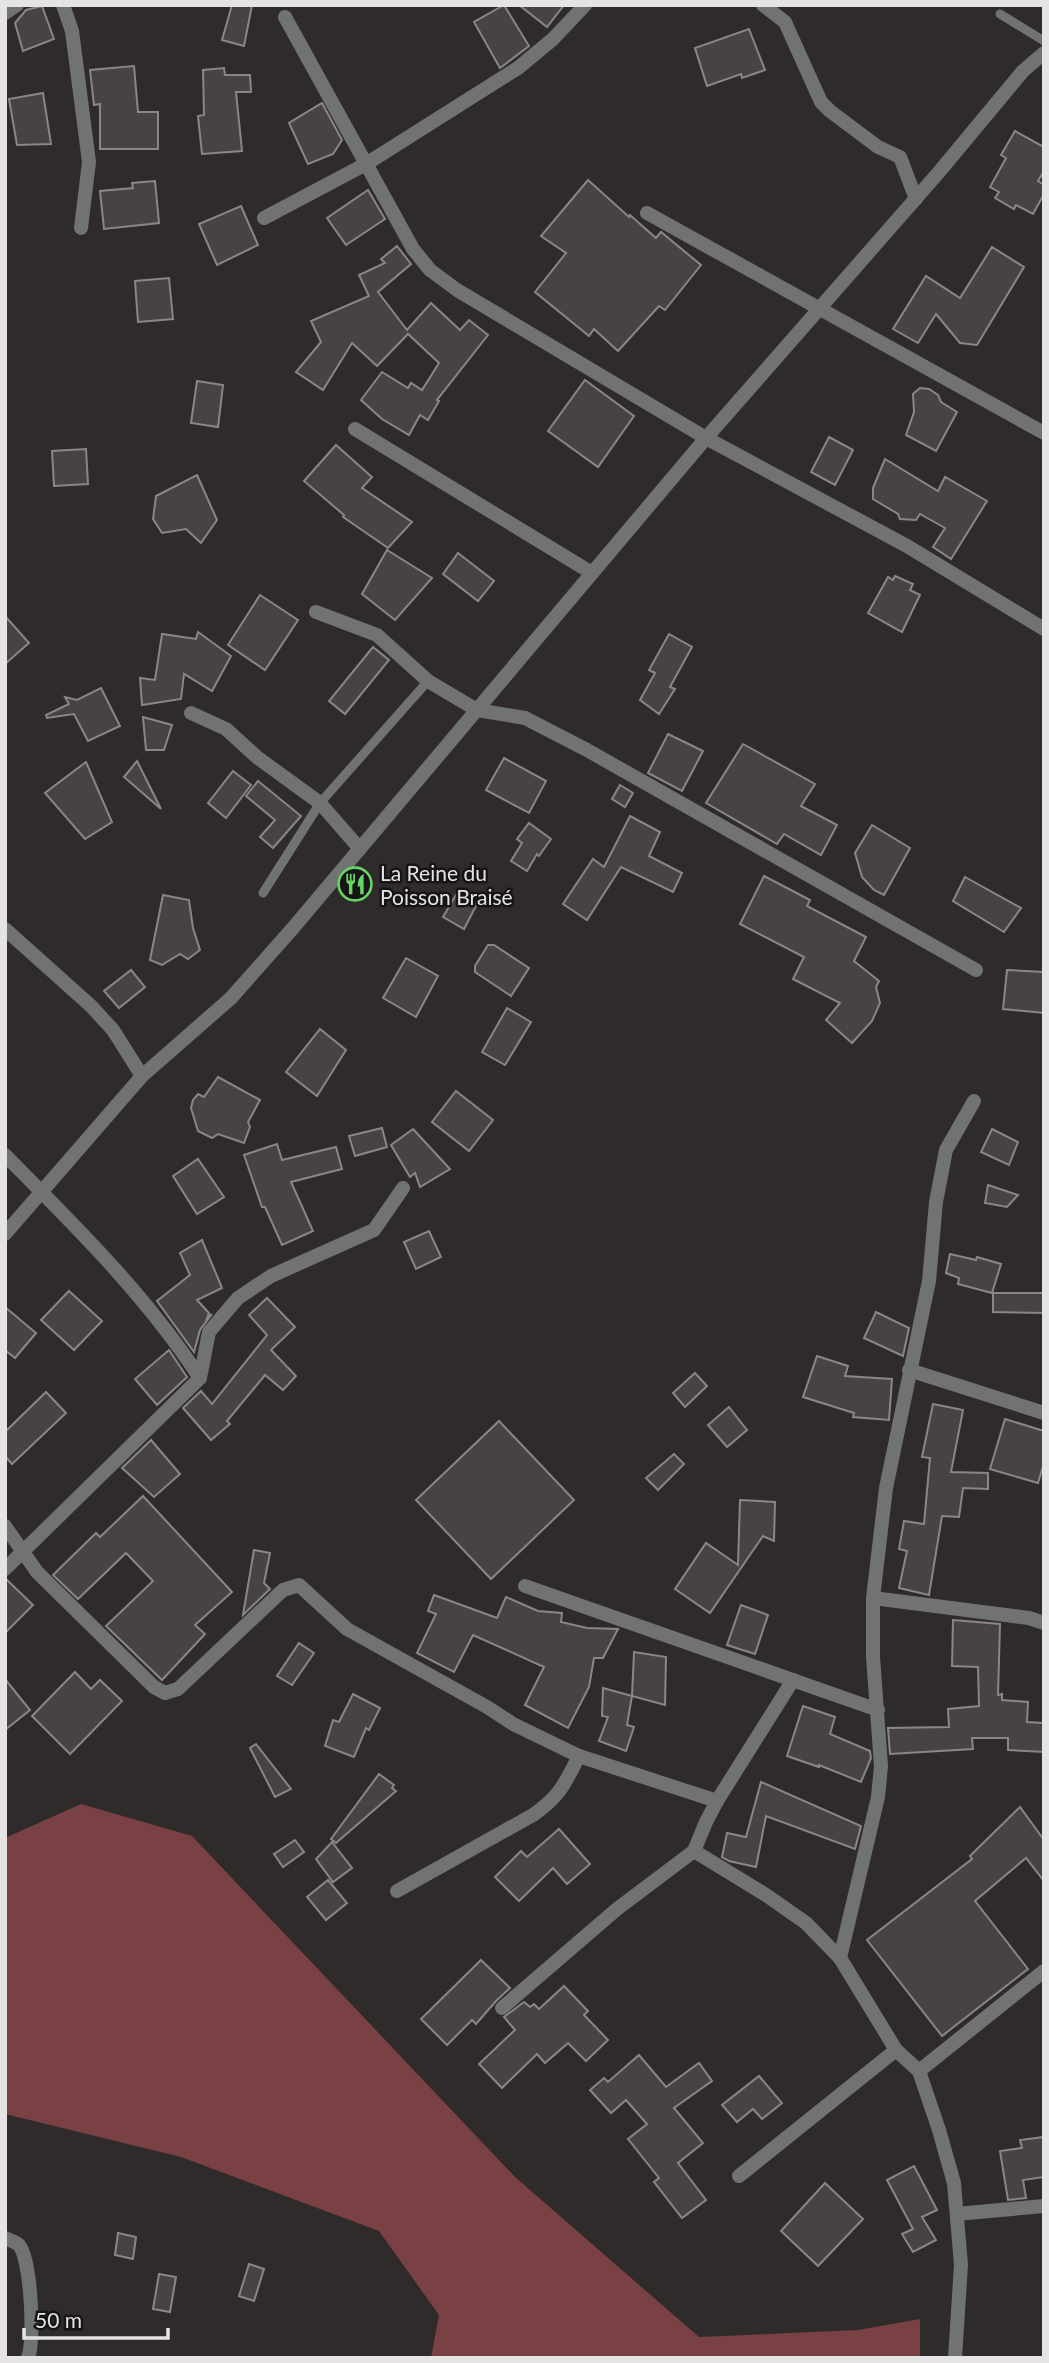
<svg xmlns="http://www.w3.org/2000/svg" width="1049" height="2363" font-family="Lato,sans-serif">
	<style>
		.green { fill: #794143 }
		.building { fill: #474343; stroke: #8b8686; stroke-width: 2 }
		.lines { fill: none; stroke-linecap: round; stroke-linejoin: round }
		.lane { stroke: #717371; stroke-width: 9 }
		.street { stroke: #717371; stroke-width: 14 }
		.labels { text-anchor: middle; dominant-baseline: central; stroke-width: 5; stroke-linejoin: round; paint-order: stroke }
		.poi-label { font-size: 21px; fill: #e6e3e3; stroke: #161414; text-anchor: start }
	</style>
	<rect width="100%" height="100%" fill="#2f2b2b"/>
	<path class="green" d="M81,1804L192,1836L515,2177L699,2337L858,2330L920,2319V2358H431L439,2315L379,2231L181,2157L5,2114V1838Z"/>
	<g class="building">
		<path d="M232,5H252L244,46L222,40Z"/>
		<path d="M504,5L529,46L500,68L474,22Z"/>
		<path d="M519,5H564L547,27Z"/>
		<path d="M42,6L54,39L23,51L15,23L26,10Z"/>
		<path d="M749,29L765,70L742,78L741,74L707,86L695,48Z"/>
		<path d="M134,66L138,112H158V149H100V104L94,105L90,70Z"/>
		<path d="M224,68L225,75H250L251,92H236L242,151L202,154L198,116L204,115L203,70Z"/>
		<path d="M43,93L51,144L17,145L9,99Z"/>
		<path d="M322,103L342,140L333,154L308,164L289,123Z"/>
		<path d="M1015,131L1044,147V171L1038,181L1044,185V194L1033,214L1016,205L1014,209L995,198L999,192L990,187L1006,158L1001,155Z"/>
		<path d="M588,180L629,217L630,215L656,238L661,232L701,265L665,310L659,306L618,351L594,329L589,336L535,292L566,253L541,236Z"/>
		<path d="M155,181L159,223L104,229L100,191L133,188L132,183Z"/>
		<path d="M368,190L385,219L346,245L327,218Z"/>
		<path d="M241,206L258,245L217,265L199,224Z"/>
		<path d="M397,246L411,264L378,292L407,330L431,303L460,330L469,320L488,335L437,400L439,401L428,420L420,415L409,435L382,419L361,400L382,372L408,388L411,383L422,390L439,363L408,334L377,366L352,343L323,390L296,372L321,342L311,321L369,296L359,275L385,263L381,259Z"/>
		<path d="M992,247L1024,267L977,345L960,343L936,314L918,343L893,329L926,276L960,298Z"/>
		<path d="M169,278L173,319L138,322L135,281Z"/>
		<path d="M585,380L634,416L598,467L548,431Z"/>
		<path d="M197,381L223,385L218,427L191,423Z"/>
		<path d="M920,388L929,389L938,395L941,402L957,412L936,451L906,435L914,412L913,394Z"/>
		<path d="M829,437L853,450L835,485L811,472Z"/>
		<path d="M336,445L372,477L362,488L412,522L388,548L343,517L344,515L304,481Z"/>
		<path d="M86,449L88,484L54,486L52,451Z"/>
		<path d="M885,459L938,491L945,477L987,501L951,559L933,547L945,528L920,514L916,520L900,519L898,514L873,499V488Z"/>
		<path d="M197,475L217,520L201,543L186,529L162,533L153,519L156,496Z"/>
		<path d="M387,550L432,578L395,620L362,594Z"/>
		<path d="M458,553L494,581L478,601L443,574Z"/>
		<path d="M895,576L913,584L910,590L920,595L902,632L868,613L888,577L893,580Z"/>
		<path d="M260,595L298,620L265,670L228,645Z"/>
		<path d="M5,616L29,643L5,664Z"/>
		<path d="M198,632L231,656L212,691L184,674L181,699L142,705L140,678L155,680L162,634L196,639Z"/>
		<path d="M669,634L692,647L670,687L675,689L659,714L640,700L655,673L649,670Z"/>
		<path d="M373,647L389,660L345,714L329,701Z"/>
		<path d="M101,688L120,726L88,741L74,714L47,718L46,715L69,704L65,697L77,700Z"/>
		<path d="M143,717L172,725L164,750H146Z"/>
		<path d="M668,734L703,751L682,791L648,773Z"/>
		<path d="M743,744L815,784L801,806L837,825L821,855L784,834L777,844L706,803Z"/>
		<path d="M504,758L546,781L529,813L486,790Z"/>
		<path d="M137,761L161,809L124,777Z"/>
		<path d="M86,762L112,822L85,839L45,793Z"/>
		<path d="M233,771L251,785L226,818L208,803Z"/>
		<path d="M258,781L301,816L273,848L260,837L275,820L246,796Z"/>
		<path d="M620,785L633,793L625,807L612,799Z"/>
		<path d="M630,816L660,832L649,856L682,873L673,892L621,867L587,920L563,904L593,859L604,867Z"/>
		<path d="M529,823L551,839L539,856L537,854L527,871L511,861L522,843L517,839Z"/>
		<path d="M872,825L910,848L884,895L874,890L862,877L855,853Z"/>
		<path d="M764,876L810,900L807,906L866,937L854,961L879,981L876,987L880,1003L872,1021L852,1043L826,1020L840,1003L793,979L804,957L740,924Z"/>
		<path d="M965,877L1021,908L1004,932L953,901Z"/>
		<path d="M457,893L477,904L464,929L443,917Z"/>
		<path d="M163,895L189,900L193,928L200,950L188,959L180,954L162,965L150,960Z"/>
		<path d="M488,945H494L529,968L511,996L475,972V966Z"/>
		<path d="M406,958L438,976L416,1017L383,998Z"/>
		<path d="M131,970L145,987L119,1008L104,991Z"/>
		<path d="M1007,970L1044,972V1013L1003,1009Z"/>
		<path d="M507,1008L531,1022L505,1065L482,1052Z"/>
		<path d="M320,1029L346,1050L317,1096L286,1072Z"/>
		<path d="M218,1077L260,1100L248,1122L250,1127L244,1143L218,1134L212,1138L198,1131L191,1108L193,1100L198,1094L204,1097Z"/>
		<path d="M456,1091L493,1120L469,1151L432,1122Z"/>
		<path d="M382,1128L387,1147L355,1156L349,1136Z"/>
		<path d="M413,1129L450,1169L420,1187L415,1173L410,1177L391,1145Z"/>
		<path d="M992,1129L1018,1142L1009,1165L981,1152Z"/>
		<path d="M277,1144L282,1160L336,1147L342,1169L291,1182L313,1231L282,1245L265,1207H262L244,1155Z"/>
		<path d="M198,1159L224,1197L197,1214L173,1176Z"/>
		<path d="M988,1185L1018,1195L1007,1207L985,1203Z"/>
		<path d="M429,1231L441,1257L416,1269L404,1242Z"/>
		<path d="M202,1240L222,1288L197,1300L209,1313L207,1318L212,1314L200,1330L194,1352L157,1301L190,1275L180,1253Z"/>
		<path d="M950,1254L976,1260L977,1257L1001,1264L992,1293L958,1284L959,1278L946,1273Z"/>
		<path d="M69,1291L102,1321L74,1350L41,1320Z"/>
		<path d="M993,1293H1044V1313L993,1312Z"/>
		<path d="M267,1298L295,1327L271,1350L296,1376L283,1390L265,1375L227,1421L230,1424L211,1440L183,1408L201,1391L212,1404L267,1335L249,1315Z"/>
		<path d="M5,1307L36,1333L15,1358L5,1350Z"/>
		<path d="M876,1312L909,1328L903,1356L864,1338Z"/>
		<path d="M169,1350L187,1377L157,1405L135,1379Z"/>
		<path d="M817,1356L848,1366L845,1376L892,1379L889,1420L853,1417L854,1413L803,1397Z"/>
		<path d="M695,1373L707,1386L685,1407L673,1393Z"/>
		<path d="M46,1392L66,1413L12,1464L5,1456V1432Z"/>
		<path d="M933,1404L963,1410L951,1472L988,1473V1489L963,1488L959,1517L942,1516L929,1595L899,1588L907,1551L899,1549L904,1521L924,1524L930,1458L922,1457Z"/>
		<path d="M729,1407L747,1430L727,1447L708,1425Z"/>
		<path d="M1005,1419L1044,1431V1463L1038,1483L990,1469Z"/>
		<path d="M499,1421L574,1500L491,1579L416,1500Z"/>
		<path d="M151,1440L180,1474L154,1497L122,1468Z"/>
		<path d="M674,1454L684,1464L658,1490L646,1478Z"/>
		<path d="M143,1496L232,1592L195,1625L205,1634L162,1680L106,1626L153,1581L126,1553L78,1599L53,1575L96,1533L100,1537Z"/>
		<path d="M740,1500L775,1502L774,1541L763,1536L710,1613L675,1589L706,1543L738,1565Z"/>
		<path d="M254,1550L270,1553L264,1583L270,1589L243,1615Z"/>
		<path d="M5,1578L33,1605L5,1633Z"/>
		<path d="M434,1595L497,1618L506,1597L538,1611L562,1613L561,1622L587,1628L618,1629L603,1658H594L589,1687L568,1728L525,1705L544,1667L473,1635L454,1672L417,1653L436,1614L428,1611Z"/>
		<path d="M741,1605L768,1615L755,1654L727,1645Z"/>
		<path d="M953,1620L1000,1624L998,1695L1002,1694V1700L1028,1702L1027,1722L1044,1723V1752L1008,1750V1738H972L973,1749L890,1754L888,1728L949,1727L948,1709L979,1706L978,1667L952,1666Z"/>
		<path d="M299,1643L314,1653L292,1685L277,1676Z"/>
		<path d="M634,1652L666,1657L665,1705L632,1696Z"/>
		<path d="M75,1672L91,1689L100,1680L122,1701L70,1754L32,1716Z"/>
		<path d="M5,1679L30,1710L5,1730Z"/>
		<path d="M603,1688L632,1696L627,1725L634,1727L626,1751L599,1741L608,1717L602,1716Z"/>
		<path d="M353,1694L380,1708L369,1730L366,1728L354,1757L325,1746L333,1720L339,1722Z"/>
		<path d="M803,1706L835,1717L830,1734L870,1751L871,1758L861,1782L819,1765V1767L787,1756Z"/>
		<path d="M256,1744L291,1789L275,1797L250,1748Z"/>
		<path d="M379,1774L394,1785L392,1788L396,1791L336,1843L331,1839Z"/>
		<path d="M761,1782L861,1826L855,1849L766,1816L756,1867L729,1861L722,1857L727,1833L746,1837Z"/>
		<path d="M1020,1807L1044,1840V1881L1026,1858L975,1901L1028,1969L942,2036L867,1940L972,1859L970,1856Z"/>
		<path d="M559,1829L590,1864L567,1884L553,1868L519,1901L495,1877L521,1851L527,1857Z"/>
		<path d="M295,1840L304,1852L283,1867L274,1854Z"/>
		<path d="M332,1842L352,1868L333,1882L316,1859Z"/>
		<path d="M328,1880L347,1903L326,1920L307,1897Z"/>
		<path d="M481,1960L510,1988L496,2001L476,2024L472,2020L447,2045L421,2019Z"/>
		<path d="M564,1986L588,2011L584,2015L608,2040L586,2061L568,2043L545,2063L537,2054L502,2088L479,2064L515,2030L504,2017L524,2002L530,2007L534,2004L539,2009Z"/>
		<path d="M639,2055L666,2087L699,2063L712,2081L674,2108L703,2143L678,2163L706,2200L682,2218L654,2182L659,2178L628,2139L647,2124L626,2100L611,2113L590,2090L604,2078L608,2082Z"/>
		<path d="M759,2076L782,2103L762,2119L753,2109L737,2122L722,2105Z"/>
		<path d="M1044,2137V2177L1023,2180L1026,2198L1008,2200L1000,2151L1022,2148L1020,2140Z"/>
		<path d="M914,2166L937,2210L922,2217L936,2240L913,2252L902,2234L913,2229L887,2180Z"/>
		<path d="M825,2183L863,2219L818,2266L781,2231Z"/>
		<path d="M118,2233L136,2237L133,2259L115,2255Z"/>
		<path d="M249,2264L264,2269L254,2301L239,2296Z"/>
		<path d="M159,2274L176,2277L170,2312L153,2309Z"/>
	</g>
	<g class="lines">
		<g class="lane">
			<path d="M1000,14L1044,41"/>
			<path d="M263,893L320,803L428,681"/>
		</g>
		<g class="street">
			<path d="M63,5L72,31L89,162L81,228"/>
			<path d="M763,5L785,22L821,102L830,111L878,147L900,157L916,199"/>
			<path d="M5,13L17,5"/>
			<path d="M285,17L413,249L430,270L457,290L706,438L907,546L1044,629"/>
			<path d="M647,213L1044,433"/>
			<path d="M264,218L366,164L518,68L553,39L585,5"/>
			<path d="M355,429L592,573"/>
			<path d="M316,612L377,635L428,681L477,710L525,718L587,750L976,970"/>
			<path d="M191,713L226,729L258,758L320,803L360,849"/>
			<path d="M5,929L91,1006L113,1030L142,1076"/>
			<path d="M5,1155C75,1226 145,1294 200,1378"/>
			<path d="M5,1234L142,1076L231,998L293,928L706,438L939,172L1023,71L1044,53"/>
			<path d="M909,1370L1044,1413"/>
			<path d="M5,1526L37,1572L154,1687L165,1693L178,1689L283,1590L299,1585L347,1629L487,1707L513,1724L579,1756L717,1801"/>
			<path d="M5,1569L200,1378L209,1332L238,1298L271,1276L374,1230L403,1188"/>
			<path d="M525,1586L878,1710"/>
			<path d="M873,1598L1029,1618L1044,1623"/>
			<path d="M694,1851L766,1895L806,1923L840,1958L896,2050L919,2071L939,2130L954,2183L961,2265L955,2358"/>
			<path d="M397,1891L533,1815C560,1796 564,1785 579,1756"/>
			<path d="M840,1958L878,1797L881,1766L873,1657V1598L886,1488L929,1281L936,1202L946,1150L974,1101"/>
			<path d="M502,2008L617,1909L694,1851L706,1822L717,1801L793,1680"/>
			<path d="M919,2071L1044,1971"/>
			<path d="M739,2176L896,2050"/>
			<path d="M957,2214L1044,2206"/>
			<path d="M5,2238C10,2240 16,2242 19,2245C31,2259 35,2341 28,2358"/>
		</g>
	</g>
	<defs>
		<symbol id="restaurant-ring" viewBox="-11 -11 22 22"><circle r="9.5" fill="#161414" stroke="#67d466" stroke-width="1.5"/><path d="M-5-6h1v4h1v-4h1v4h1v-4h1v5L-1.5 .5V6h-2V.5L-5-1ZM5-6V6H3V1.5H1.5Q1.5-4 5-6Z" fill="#67d466"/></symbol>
	</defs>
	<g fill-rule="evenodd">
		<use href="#restaurant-ring" x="336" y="865" width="38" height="38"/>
	</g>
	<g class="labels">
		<g class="poi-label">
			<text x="380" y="872">La Reine du<tspan x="380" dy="24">Poisson Braisé</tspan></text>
		</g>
	</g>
	<rect width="1049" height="2363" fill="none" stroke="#e6e3e3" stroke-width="14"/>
	<path d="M24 2328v10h144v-10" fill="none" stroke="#e6e3e3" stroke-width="3.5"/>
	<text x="35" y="2328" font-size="21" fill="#e6e3e3" stroke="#161414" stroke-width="5" paint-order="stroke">50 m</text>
</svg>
